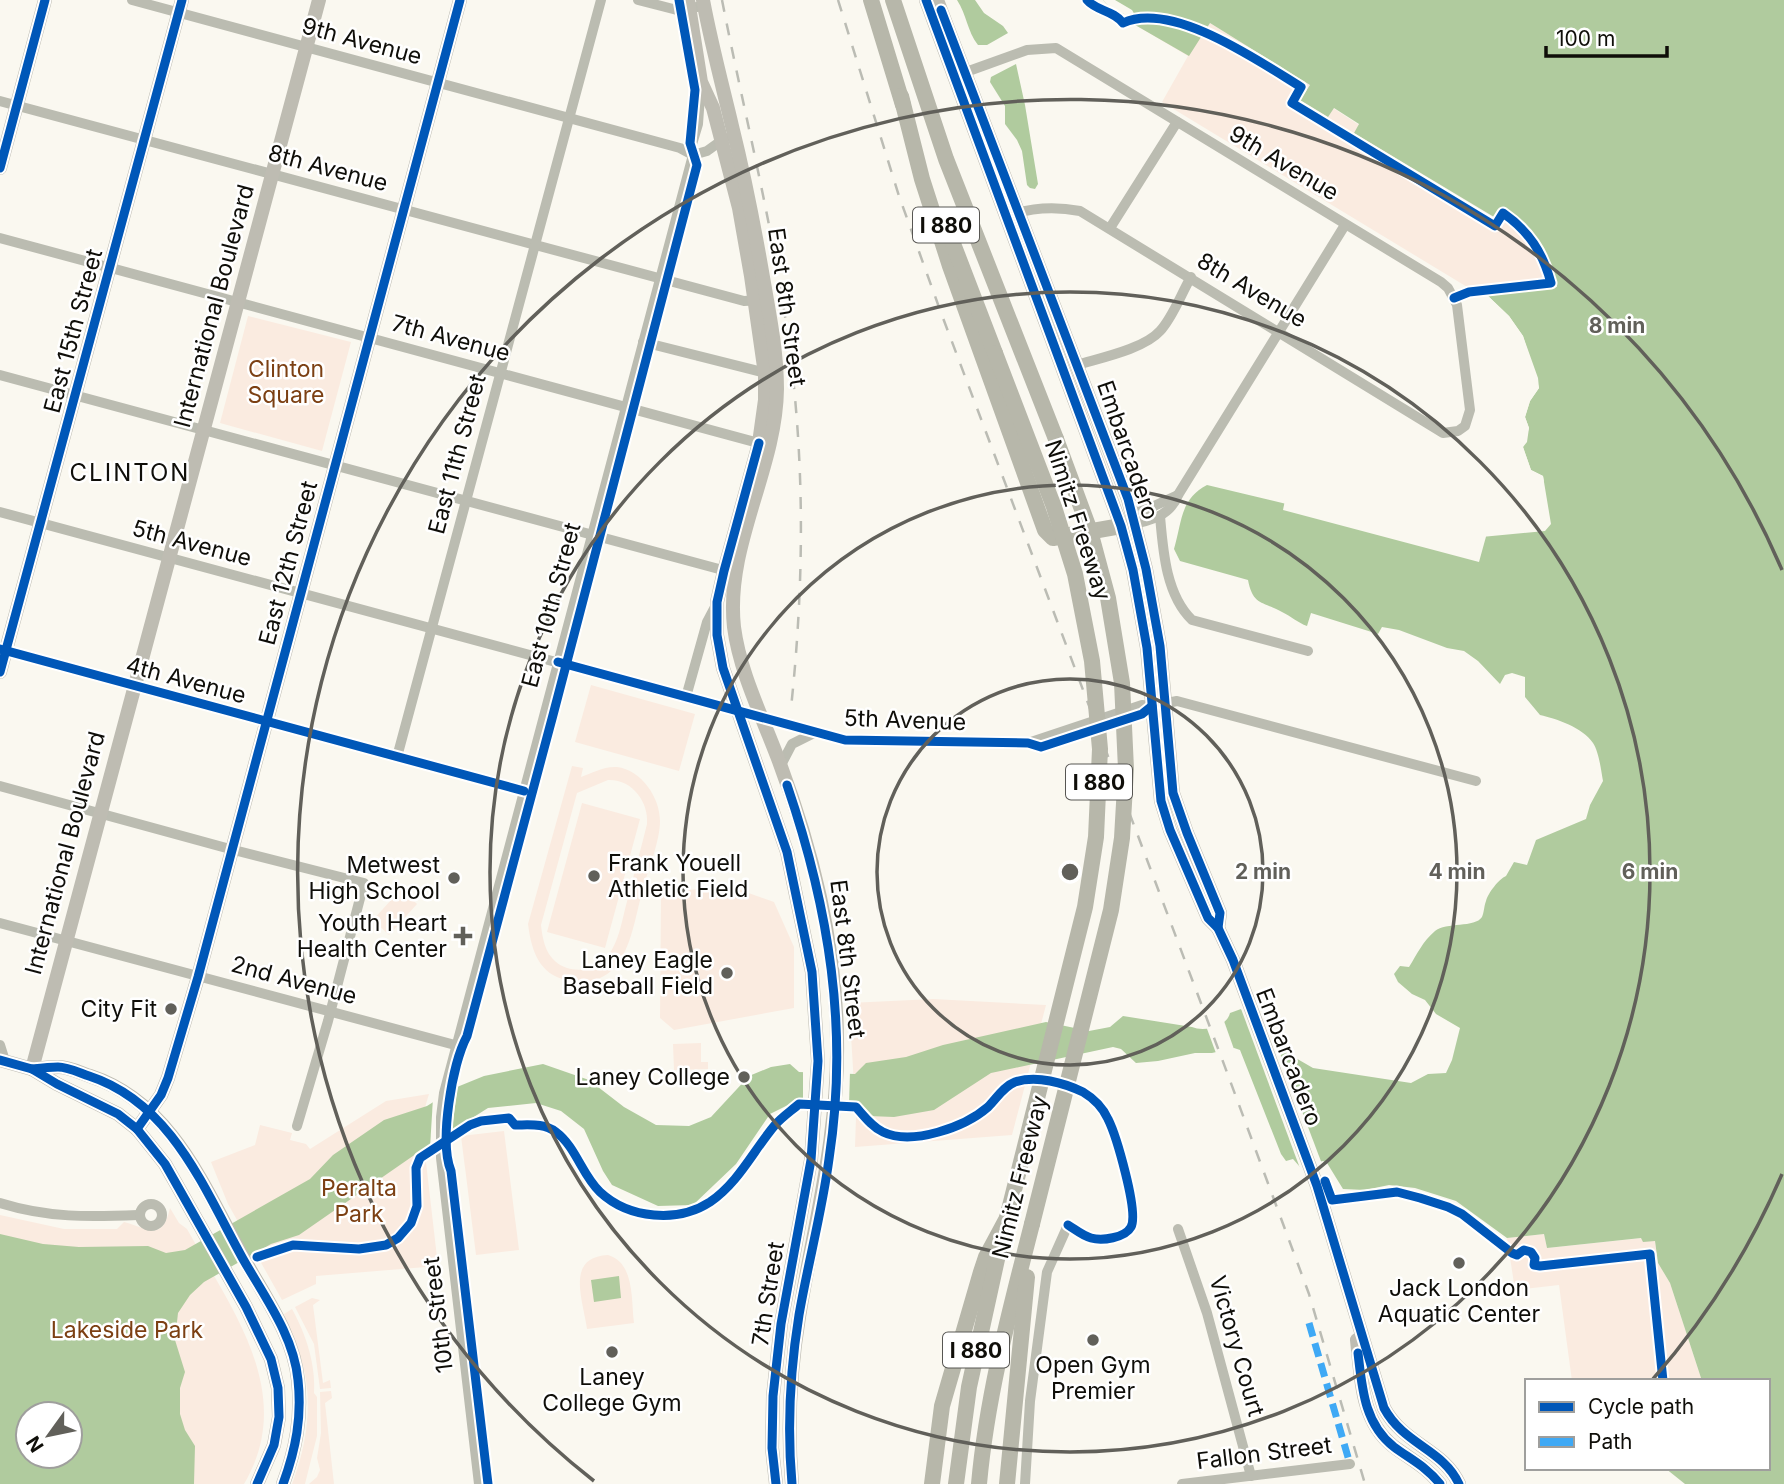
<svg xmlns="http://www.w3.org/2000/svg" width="1784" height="1484" font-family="Inter,sans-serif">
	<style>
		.green { fill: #faebe0; fill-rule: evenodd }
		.water { fill: #b0cb9e; fill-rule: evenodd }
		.pier { fill: #faf8f0 }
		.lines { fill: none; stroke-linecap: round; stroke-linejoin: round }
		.minor { stroke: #bbbcb1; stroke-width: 10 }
		.major { stroke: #bebcb2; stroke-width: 14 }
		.highway { stroke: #b7b7aa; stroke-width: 16 }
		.rail { stroke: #bbbcb4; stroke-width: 2.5; stroke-dasharray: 12 12; stroke-linecap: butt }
		.highway-bridge { stroke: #b7b7aa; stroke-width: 16 }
		.quiet { stroke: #3fa9f5; stroke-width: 7; stroke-dasharray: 14 7; stroke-linecap: butt }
		.cycleway-casing { stroke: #fff; stroke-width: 13 }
		.cycleway { stroke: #0057b8; stroke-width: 9 }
		.ring { fill: none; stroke: #61605a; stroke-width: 3.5 }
		.poi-dot { fill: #61605a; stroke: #fff; stroke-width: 2.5 }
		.labels { text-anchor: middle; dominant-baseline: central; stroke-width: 5; stroke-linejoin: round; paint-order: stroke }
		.shield { fill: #fff; stroke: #575653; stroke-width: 2 }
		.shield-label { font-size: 21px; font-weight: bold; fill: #0f0e09 }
		.street-label { font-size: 23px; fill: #0f0e09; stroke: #fff }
		.park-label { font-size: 23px; fill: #7c4013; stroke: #fff }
		.poi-label { font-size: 23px; fill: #0f0e09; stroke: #fff; text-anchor: end }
		.neighbourhood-label { font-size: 24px; letter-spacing: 2px; fill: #0f0e09; stroke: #fff }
		.centre { fill: #61605a; stroke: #fff; stroke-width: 3.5 }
		.ring-label { font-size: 21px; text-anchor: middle; font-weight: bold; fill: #61605a; stroke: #fff; stroke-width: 5; stroke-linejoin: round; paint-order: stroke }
	</style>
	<rect width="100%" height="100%" fill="#faf8f0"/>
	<g class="green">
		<path d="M1127,20L1210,23L1310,85L1301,101L1327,116L1333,108L1359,125L1355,133L1493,217L1500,208C1535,231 1544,249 1557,288L1482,296L1162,102L1188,56Z"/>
		<path d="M248,316L351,342L322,451L220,423Z"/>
		<path d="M591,685L695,714L679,771L575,742Z"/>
		<path d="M572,766L583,768L581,777C592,773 604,766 617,767C641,770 660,797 660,821C660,842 647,872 642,893C635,917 632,947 615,967C602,982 580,986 562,979C537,971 531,947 528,924ZM608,780C632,779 649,802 647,824C641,849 634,873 628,898C622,918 620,942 606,958C597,969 580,972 567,968C547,961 543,943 541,925L577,793Z"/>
		<path d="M582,803L640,819L605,948L547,932Z"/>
		<path d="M726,885L774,902L794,947V1008L674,1030L660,1018L661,894Z"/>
		<path d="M401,889L417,904L389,935L373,920Z"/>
		<path d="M933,999L1046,1005L1012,1135L855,1147L856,1117L849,1003Z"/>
		<path d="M701,1043V1062H708V1069L674,1070L673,1044Z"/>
		<path d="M429,1094L423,1114L424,1145L438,1266L316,1276V1284L282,1300L228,1204L211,1162L255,1145L260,1125L292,1133L290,1140L306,1144L310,1149L386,1101Z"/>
		<path d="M504,1131L519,1250L476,1255L461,1136Z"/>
		<path d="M170,1208L179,1223L187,1229C230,1307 298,1393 244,1484H0V1215L64,1229H117L124,1222C150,1229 162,1242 170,1208ZM28,1414H70V1456H28Z"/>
		<path d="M1544,1234L1547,1248L1642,1238L1655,1241L1658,1263L1670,1283L1702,1381H1572L1559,1285L1515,1290L1507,1238Z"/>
		<path d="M608,1255C635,1263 631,1300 634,1323L587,1329C583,1300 565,1257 608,1255Z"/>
		<path d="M312,1298L320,1300L313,1305L323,1383L330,1380L331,1388L320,1389L314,1344L295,1307Z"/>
		<path d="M292,1309C306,1334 316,1365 314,1393L317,1397V1436L305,1484H292C307,1446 314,1399 301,1359C296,1345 290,1332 285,1318L284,1314Z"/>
		<path d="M331,1391L332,1398L325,1403L334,1484H309L317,1477L320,1470L317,1458L321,1433L320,1392Z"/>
	</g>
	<g class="water">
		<path d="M957,0H975L984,13L1003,26L1008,33L987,45H978C967,31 967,15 957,0Z"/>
		<path d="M1103,0H1784V1484H1685L1665,1468H1768V1381H1702L1670,1283L1658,1263L1655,1241L1643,1242L1641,1238L1547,1248L1544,1234L1507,1238L1456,1201L1415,1188L1389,1185L1365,1190L1343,1189L1327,1163L1323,1161L1300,1167L1293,1159L1286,1161L1281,1154L1240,1050L1234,1048L1212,1053H1195L1158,1061L1136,1063L1121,1049L1113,1047L991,1073L934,1110L894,1117L869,1116L854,1102L798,1100L770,1114L736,1164L693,1205L658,1206L612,1185L603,1171L584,1129L561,1111L536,1103L488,1108L423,1149L299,1235L271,1244L204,1282L190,1295L178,1313L175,1340L185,1372L180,1388V1414L185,1430L195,1446L194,1484H0V1234L43,1244L79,1247L148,1246L166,1253L185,1250L310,1179L333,1155L384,1120L427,1106L457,1087L484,1076L543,1064L589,1080L624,1107L656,1125L689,1126L711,1117L749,1076L771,1067L790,1064L799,1072L855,1074L866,1063L906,1057L943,1045L1046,1022L1089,1031L1110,1027L1123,1016L1192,1027C1204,1032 1227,1027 1230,1013L1241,1009L1287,1053L1313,1068L1411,1083L1428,1074L1446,1073L1452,1060L1460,1028L1436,1014L1425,1000L1412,994L1398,982L1394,974L1400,966L1409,967C1417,954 1423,941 1435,931C1446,922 1475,928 1482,917C1484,913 1484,906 1486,901C1488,893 1499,879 1506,876L1514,862L1527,865L1536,840L1586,819L1590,805L1603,781C1601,770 1599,752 1593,743C1582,727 1557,719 1540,715L1525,697V677L1512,673L1505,675L1500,684L1478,661L1464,651L1447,648L1399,630L1382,627L1378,634L1311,613L1307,626C1298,623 1291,616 1282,612C1263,601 1253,606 1248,580L1180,561L1174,549C1182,522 1180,499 1207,485L1353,520L1471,538L1545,531L1551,524L1543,476L1531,470L1523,447L1529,428L1525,417L1530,401L1539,388L1523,336L1509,316L1488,296L1557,287C1544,249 1534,231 1500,208L1494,217L1354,133L1359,124L1334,108L1328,117L1300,100L1310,85L1210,23L1189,56L1123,18L1124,14L1111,9ZM28,1414H70V1456H28Z"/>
		<path d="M1016,64L1025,105L1038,184L1035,189L1030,188L1027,185L1022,151L1017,140L1005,124V106L990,82L991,77Z"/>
		<path d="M619,1276L621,1298L594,1302L591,1280Z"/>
	</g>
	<g class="pier">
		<path d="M1103,0H1115L1132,10L1135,15L1167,14L1207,27L1203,33L1173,22L1143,20L1130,22L1123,18L1124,14L1111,9Z"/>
		<path d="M1485,296H1488L1509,316L1523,336L1538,378L1539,388L1530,401L1525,417L1529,428L1527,442L1523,447L1531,470L1543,476L1544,482L1528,472L1520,444L1524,440L1526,428L1522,416L1527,400L1535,387V378L1520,338Z"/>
		<path d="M1285,500L1396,524L1398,521L1407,522L1460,535L1462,532L1472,534L1487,533L1479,562L1283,510Z"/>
		<path d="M1240,1006H1243L1272,1032L1322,1164L1301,1171Z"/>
		<path d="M1224,1021L1235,1052L1217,1056L1206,1026Z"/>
		<path d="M803,1068L850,1071L849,1106L803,1104Z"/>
		<path d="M458,1083L451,1136L430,1148L433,1098Z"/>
	</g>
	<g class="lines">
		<g class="minor">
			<path d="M132,0L680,148L693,155L707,151L725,138"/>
			<path d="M638,0L677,10L697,7"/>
			<path d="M966,72L1027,50L1056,48L1441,282L1448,288L1457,305L1470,410L1465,426L1458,431L1443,433L1080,211C1058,207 1036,207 1014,214"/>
			<path d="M0,101L744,301L762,300"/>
			<path d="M1110,228L1177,122"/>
			<path d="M0,238L766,445"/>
			<path d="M643,342L770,374"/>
			<path d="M1077,365C1100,358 1144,349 1160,331C1173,317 1181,294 1191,277"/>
			<path d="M0,375L730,572"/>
			<path d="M1128,499L1141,506H1154"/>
			<path d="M0,512L845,740L1028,743L1041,747L1142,714L1152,706"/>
			<path d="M1160,516C1163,551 1166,595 1192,620L1308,651"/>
			<path d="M1137,522L1154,506L1178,495"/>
			<path d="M1129,525C1150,521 1170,516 1178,495L1345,225"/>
			<path d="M0,649L524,791"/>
			<path d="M686,697L707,622L716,605"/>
			<path d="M1028,743L1142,705L1152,706L1177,701L1476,781"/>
			<path d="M397,757L601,0"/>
			<path d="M781,765L792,744L816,732"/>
			<path d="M0,786L230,849L364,883L328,1021L297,1126"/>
			<path d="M0,923L455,1045"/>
			<path d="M0,1045L5,1061"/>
			<path d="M0,1203C48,1218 89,1217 138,1215"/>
			<circle cx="151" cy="1215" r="11"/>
			<path d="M1178,1229L1207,1313L1251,1476"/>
			<path d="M479,1484L441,1158V1117L444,1093L693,155L692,144L698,124L701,82"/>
			<path d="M1025,1484L1030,1401L1047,1272L1068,1225"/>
			<path d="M1182,1484L1350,1464"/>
		</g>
		<g class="major">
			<path d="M688,0L701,82L713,108L739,208L751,276L765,374V400L759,443L724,571L717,602V635L723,668L787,852L812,972L818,1061L811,1160L781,1324L773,1396L772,1448L776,1484"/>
			<path d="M703,0C711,43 722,84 732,126C745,178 755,230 764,283C770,317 777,353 777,389C776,470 725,545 734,627C740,674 764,720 780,764C813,852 836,945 837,1039C839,1135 814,1223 799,1317C790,1372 787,1428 792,1484"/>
			<path d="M926,0L1121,526L1133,570L1147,648L1161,801L1170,830L1208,918L1218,928L1233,960L1317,1186L1384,1408C1404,1445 1443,1449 1459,1484"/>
			<path d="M937,0L1128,499L1146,569L1160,646L1173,793L1187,833L1220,913L1218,928"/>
			<path d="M0,168L45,0"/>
			<path d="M0,672L182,0"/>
			<path d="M0,1060L32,1069L57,1084L118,1114L137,1129L165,1164L246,1307L271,1359L278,1388L279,1417L274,1445L257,1484"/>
			<path d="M32,1069L319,0"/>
			<path d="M33,1069C41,1068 51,1067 59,1067C69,1067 81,1073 90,1076C173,1103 205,1190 244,1259C264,1296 294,1336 298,1380C302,1417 296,1449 283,1484"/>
			<path d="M137,1129L161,1095L168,1078L198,977L460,0"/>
			<path d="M1357,1340C1361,1378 1361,1421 1393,1446C1410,1459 1427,1467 1440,1484"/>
		</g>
		<g class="highway">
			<path d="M871,0L903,105"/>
			<path d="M893,0L946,159L1056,439"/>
			<path d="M901,96L922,179L950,266L1045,530L1053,538L1121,526"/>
			<path d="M952,241L995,353"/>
			<path d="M932,1484L942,1406L981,1272L986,1257L1007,1218"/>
			<path d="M956,1484L969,1387L1001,1241"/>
			<path d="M979,1484C987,1395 1010,1310 1032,1224"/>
			<path d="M1007,1484L1027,1277"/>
		</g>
		<g class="rail">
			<path d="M722,0C746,123 778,245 792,369C805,482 803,595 791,708"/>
			<path d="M838,0L899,196L940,310L1222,1059L1309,1294L1365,1484"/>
		</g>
		<g class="highway-bridge">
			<path d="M995,353L1054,507L1075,574L1092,661L1100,749L1096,837L1085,907L1007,1218"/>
			<path d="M1032,1224L1111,910L1122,838L1126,769L1122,683L1108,598L1090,531L1056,439"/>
		</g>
		<path class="quiet" d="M1309,1323L1350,1464"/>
		<defs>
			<g id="cycleway">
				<path d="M926,0L1121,526L1133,570L1147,648L1161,801L1170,830L1208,918L1218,928L1233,960L1317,1186L1384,1408C1404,1445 1443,1449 1459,1484"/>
				<path d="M1087,0C1096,11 1113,10 1123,23C1172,0 1260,62 1301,87L1292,103L1495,226L1503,213C1529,231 1543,253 1551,283L1469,292L1454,298"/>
				<path d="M941,10L1128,499L1146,569L1160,646L1173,793L1187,833L1220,913L1218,928"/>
				<path d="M0,168L45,0"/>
				<path d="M759,443L724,571L717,602V635L723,668L787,852L812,972L818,1061L811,1160L781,1324L773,1396L772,1448L776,1484"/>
				<path d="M0,649L524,791"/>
				<path d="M558,662L845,740L1028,743L1041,747L1142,714L1152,706"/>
				<path d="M0,672L182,0"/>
				<path d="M787,785C829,908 849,1030 829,1159C822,1212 808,1263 799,1315C790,1371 787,1428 792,1484"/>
				<path d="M0,1060L32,1069L57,1084L118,1114L137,1129L165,1164L246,1307L271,1359L278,1388L279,1417L274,1445L257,1484"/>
				<path d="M32,1069C41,1068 50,1067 58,1067C68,1067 80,1073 89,1076C172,1103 204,1189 243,1259C264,1296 294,1336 298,1380C302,1417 296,1449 283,1484"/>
				<path d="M137,1129L161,1095L168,1078L198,977L460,0"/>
				<path d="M1325,1181L1332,1200L1397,1192L1420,1198L1448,1207L1462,1214L1512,1253L1517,1255L1524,1250L1531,1252L1535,1258L1534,1265L1540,1266L1650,1254L1663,1381"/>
				<path d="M257,1257L293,1245L359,1249L386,1245L398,1238L411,1223L417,1206L416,1168L420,1158L470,1125L481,1121L509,1118L515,1125C530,1125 544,1123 556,1132C576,1147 582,1175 600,1192C629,1219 678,1223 710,1202C739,1182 753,1151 775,1125C782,1117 791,1111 799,1104L856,1107C864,1116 872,1127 883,1132C912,1146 965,1127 988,1107C996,1099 1004,1086 1015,1082C1037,1075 1064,1083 1083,1092C1093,1098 1103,1108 1108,1119C1116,1135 1139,1212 1131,1227C1125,1238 1102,1241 1091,1238C1083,1236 1076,1230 1068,1225"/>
				<path d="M1358,1353C1362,1387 1364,1424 1394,1447C1410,1459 1427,1467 1440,1484"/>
				<path d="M488,1484L451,1171C439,1142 452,1064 467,1036L553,715L697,165L690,143L695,90L679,0"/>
			</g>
		</defs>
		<use href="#cycleway" class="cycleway-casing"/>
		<use href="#cycleway" class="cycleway"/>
	</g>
	<g class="ring">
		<circle cx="1070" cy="872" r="193"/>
		<circle cx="1070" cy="872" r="387"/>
		<circle cx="1070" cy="872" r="580"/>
		<path d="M1782 1174A773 773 0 0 1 1653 1379M594 1481A773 773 0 1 1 1782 570"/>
	</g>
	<g class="poi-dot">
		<circle cx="594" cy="876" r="7"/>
		<circle cx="454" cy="878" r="7"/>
		<path d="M459.5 925.5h7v7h7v7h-7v7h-7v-7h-7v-7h7z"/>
		<circle cx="727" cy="973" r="7"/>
		<circle cx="171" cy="1009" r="7"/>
		<circle cx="744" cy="1077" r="7"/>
		<circle cx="1459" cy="1263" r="7"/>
		<circle cx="1093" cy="1340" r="7"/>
		<circle cx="612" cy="1352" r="7"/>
	</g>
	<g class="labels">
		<g class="shield">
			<rect x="913" y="207.5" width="66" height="35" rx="5"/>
			<rect x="1066" y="764.5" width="66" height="35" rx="5"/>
			<rect x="943" y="1332.5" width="66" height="35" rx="5"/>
		</g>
		<g class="shield-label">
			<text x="946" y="225">I 880</text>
			<text x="1099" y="782">I 880</text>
			<text x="976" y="1350">I 880</text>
		</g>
		<g class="street-label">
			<text transform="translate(362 41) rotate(15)">9th Avenue</text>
			<text transform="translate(1284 163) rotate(31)">9th Avenue</text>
			<text transform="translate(328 168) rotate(15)">8th Avenue</text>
			<text transform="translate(1252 290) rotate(31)">8th Avenue</text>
			<text transform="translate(214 306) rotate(-75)">International Boulevard</text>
			<text transform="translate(787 307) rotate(82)">East 8th Street</text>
			<text transform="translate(73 331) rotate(-75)">East 15th Street</text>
			<text transform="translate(451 338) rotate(15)">7th Avenue</text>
			<text transform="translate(1128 450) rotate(71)">Embarcadero</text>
			<text transform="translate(457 454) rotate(-75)">East 11th Street</text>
			<text transform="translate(1078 520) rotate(72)">Nimitz Freeway</text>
			<text transform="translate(192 543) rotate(15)">5th Avenue</text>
			<text transform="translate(288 563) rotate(-75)">East 12th Street</text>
			<text transform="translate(551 605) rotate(-75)">East 10th Street</text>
			<text transform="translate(186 680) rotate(15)">4th Avenue</text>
			<text transform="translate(905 720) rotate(2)">5th Avenue</text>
			<text transform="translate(65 853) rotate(-75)">International Boulevard</text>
			<text transform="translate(848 959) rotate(83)">East 8th Street</text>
			<text transform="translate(294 980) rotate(15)">2nd Avenue</text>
			<text transform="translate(1289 1057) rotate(69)">Embarcadero</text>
			<text transform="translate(1020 1177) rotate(-76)">Nimitz Freeway</text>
			<text transform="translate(768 1294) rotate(-81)">7th Street</text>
			<text transform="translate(438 1315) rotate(-97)">10th Street</text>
			<text transform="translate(1237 1346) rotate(74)">Victory Court</text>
			<text transform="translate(1264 1453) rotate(-7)">Fallon Street</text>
		</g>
		<g class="park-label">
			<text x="286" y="369">Clinton<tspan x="286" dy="26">Square</tspan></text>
			<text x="359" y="1188">Peralta<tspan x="359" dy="26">Park</tspan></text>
			<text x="127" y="1330">Lakeside Park</text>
		</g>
		<g class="poi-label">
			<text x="608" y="863" text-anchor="start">Frank Youell<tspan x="608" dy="26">Athletic Field</tspan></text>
			<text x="440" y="865">Metwest<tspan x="440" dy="26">High School</tspan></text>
			<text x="447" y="923">Youth Heart<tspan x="447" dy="26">Health Center</tspan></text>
			<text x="713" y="960">Laney Eagle<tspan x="713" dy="26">Baseball Field</tspan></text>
			<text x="157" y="1009">City Fit</text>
			<text x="730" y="1077">Laney College</text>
			<text x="1459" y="1288" text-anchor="middle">Jack London<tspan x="1459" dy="26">Aquatic Center</tspan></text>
			<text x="1093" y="1365" text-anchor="middle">Open Gym<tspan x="1093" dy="26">Premier</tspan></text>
			<text x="612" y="1377" text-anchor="middle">Laney<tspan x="612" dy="26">College Gym</tspan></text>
		</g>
		<g class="neighbourhood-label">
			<text x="130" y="472">CLINTON</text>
		</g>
	</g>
	<circle cx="1070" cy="872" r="10" class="centre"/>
	<g class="ring-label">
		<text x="1617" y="333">8 min</text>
		<text x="1263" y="879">2 min</text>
		<text x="1457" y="879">4 min</text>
		<text x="1650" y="879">6 min</text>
	</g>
	<rect x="1525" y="1379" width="245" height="91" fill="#ffffff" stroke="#9f9f9d" stroke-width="2"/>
	<rect x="1539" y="1402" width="35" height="10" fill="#0057b8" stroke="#9f9f9d" stroke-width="2"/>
	<text x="1588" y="1414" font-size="21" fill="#0f0e09">Cycle path</text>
	<rect x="1539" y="1437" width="35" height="10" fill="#3fa9f5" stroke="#9f9f9d" stroke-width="2"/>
	<text x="1588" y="1449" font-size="21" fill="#0f0e09">Path</text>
	<g transform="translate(49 1435) rotate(237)"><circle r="33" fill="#ffffff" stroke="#9f9f9d" stroke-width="2"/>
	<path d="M0-5L12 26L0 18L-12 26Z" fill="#61605a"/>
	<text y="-10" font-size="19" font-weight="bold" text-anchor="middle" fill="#0f0e09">N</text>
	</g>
	<path d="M1546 46v10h121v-10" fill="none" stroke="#0f0e09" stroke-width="3.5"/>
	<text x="1556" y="46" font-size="21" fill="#0f0e09" stroke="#ffffff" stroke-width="5" paint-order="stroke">100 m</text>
</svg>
